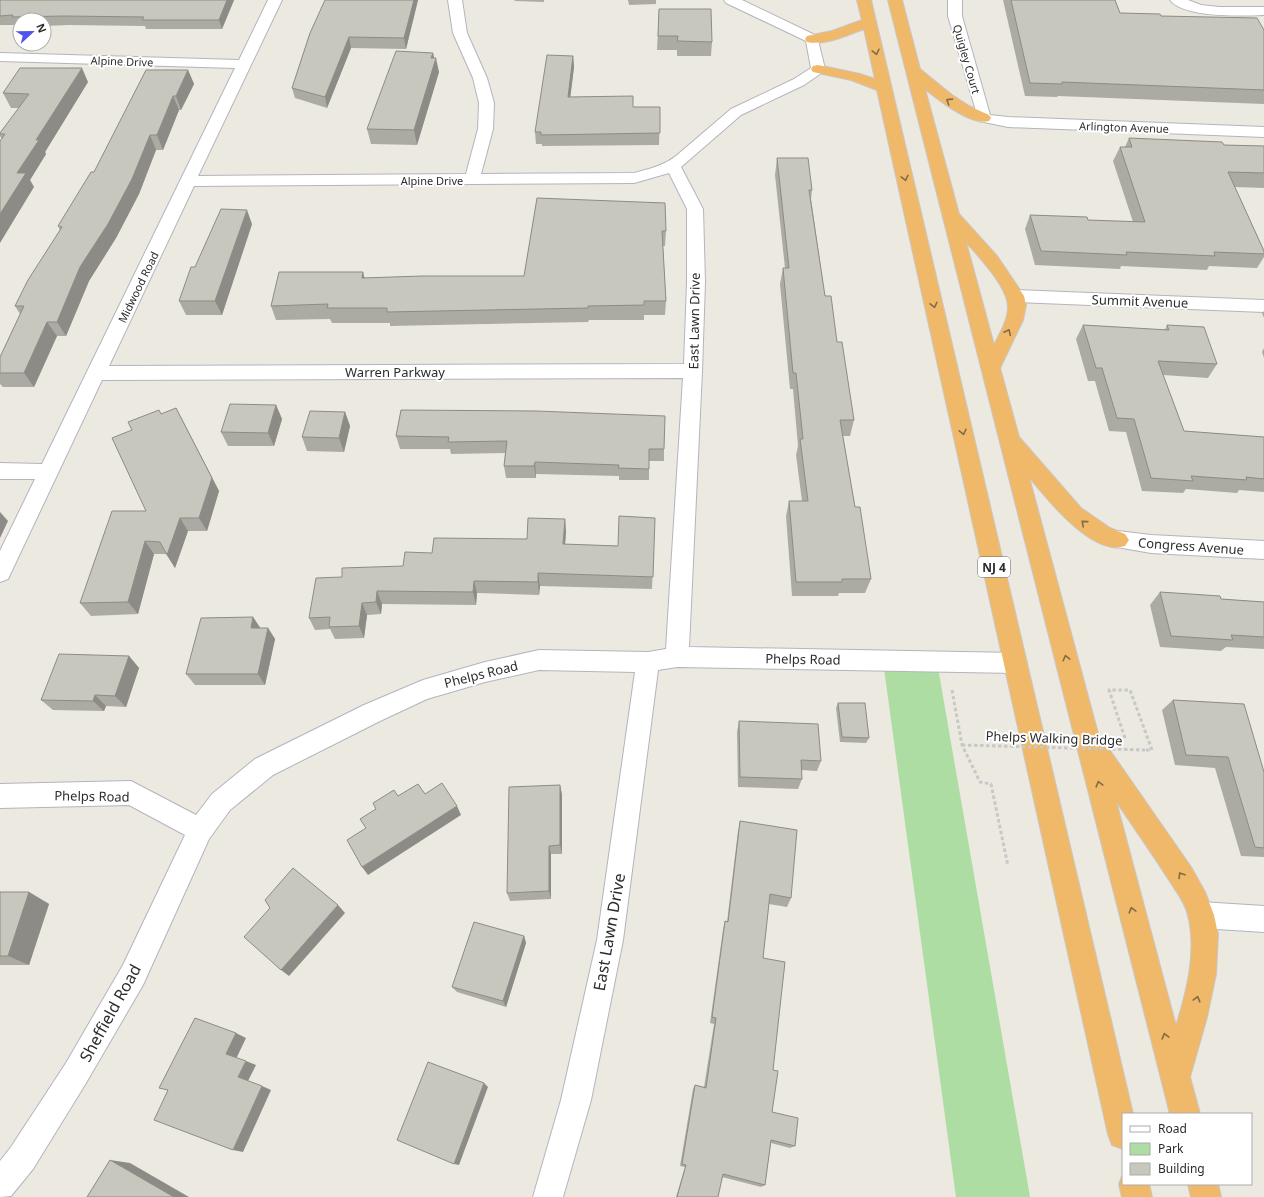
<svg xmlns="http://www.w3.org/2000/svg" width="1264" height="1197" font-family="'Noto Sans',sans-serif">
	<style>
		.green { fill: #addda2 }
		.lines { fill: none; stroke-linecap: round; stroke-linejoin: round }
		.minor-casing { stroke: #b4b4be; stroke-width: 2 }
		.highway-casing { stroke: #c8c8c8; stroke-width: 2 }
		.path { stroke: #c8c8c8; stroke-width: 3; stroke-dasharray: 3.5 2.5; stroke-linecap: butt }
		.minor { fill: #fff; fill-rule: evenodd }
		.highway { fill: #efb969; fill-rule: evenodd }
		.path-bridge { stroke: #c8c8c8; stroke-width: 3; stroke-dasharray: 3.5 2.5; stroke-linecap: butt }
		.wall { fill: #acaba3 }
		.shaded-wall { fill: #8c8b85 }
		.building { fill: #c8c7be; stroke: #8c8b85 }
		.oneway { stroke: #846b47 }
		.labels { text-anchor: middle; dominant-baseline: central; stroke-width: 4; stroke-linejoin: round; paint-order: stroke }
		.far-street-label { font-size: 11px; fill: #2c2c2c; stroke: #fff }
		.shield { fill: #fff; stroke: #6b6b6b; stroke-width: 1 }
		.shield-label { font-size: 12px; font-weight: bold; fill: #2c2c2c }
		.street-label { font-size: 13px; fill: #2c2c2c; stroke: #fff }
		.near-street-label { font-size: 16px; fill: #2c2c2c; stroke: #fff }
	</style>
	<rect width="100%" height="100%" fill="#ece9e0"/>
	<path class="green" d="M883,661L937,662L1030,1197H956Z"/>
	<g class="lines">
		<defs>
			<g id="minor">
				<path d="M268,0H282L198,176L466,174L478,129L479,103L473,78L453,33L448,0H462L467,33L487,78L494,103L493,129L481,174L634,173C649,169 663,166 676,156L731,109L794,79L811,68L806,41L726,3L724,0H742L817,36L825,69L823,72L804,85L741,115L681,167L703,209L705,282L702,371L689,647L1016,653L1024,656L1027,663L1024,670L1016,673L677,667L658,670L623,940L591,1100L563,1197H533L561,1100L597,940L635,672L539,670L485,682L427,699L380,721L273,775L230,810L209,839L143,985L86,1083L33,1169L11,1196L0,1197V1161L11,1147L66,1063L123,965L185,835L129,805L0,808V784L131,781L196,815L212,794L255,759L364,705L423,680L485,662L539,650L648,652L666,649L683,378L102,380L8,579L0,582V551L35,479H0V463L42,464L235,68L0,61V53L239,60ZM669,173L687,209V282L684,364L109,366L194,186L634,183Z"/>
				<path d="M948,0H962V16L990,115L1008,117L1264,127V137L1008,127L979,121L948,16Z"/>
				<path d="M1170,0H1188L1201,5L1219,7H1264V15C1244,16 1183,18 1170,0Z"/>
				<path d="M1016,290L1264,300V312L1016,302L1010,300L1007,296L1010,292Z"/>
				<path d="M1118,531L1151,535L1264,541V559L1151,553L1111,546L1107,540L1111,534Z"/>
				<path d="M1201,902L1264,906V932L1201,928L1192,924L1188,915L1192,906Z"/>
			</g>
			<g id="highway">
				<path d="M857,0H871L1133,1114H1123V1149L1112,1145L1108,1134L877,90L851,80L813,72L811,69L813,66L818,65L860,74L875,79L864,29C847,35 825,46 807,42L805,39L807,36L832,31L862,20Z"/>
				<path d="M888,0H902L920,69L952,95L969,106L989,115L991,118L989,121C971,126 939,100 925,89L959,214L997,256L1024,296L1026,305L1023,320L1000,368L1019,437L1081,508L1110,528L1125,534L1129,540L1125,546C1093,557 1047,499 1029,477L1100,741L1104,742L1191,867L1205,892L1214,915L1218,934L1216,974L1207,1017L1190,1077L1200,1114H1170ZM966,242C979,257 1008,287 1008,307C1008,320 1000,333 994,345ZM1116,801C1134,828 1152,853 1169,880C1176,891 1185,902 1188,915C1197,952 1187,991 1176,1026Z"/>
				<path d="M1123,1174V1184H1149L1152,1197H1122L1119,1184Z"/>
				<path d="M1188,1184H1218L1221,1197H1191Z"/>
			</g>
		</defs>
		<use href="#minor" class="minor-casing"/>
		<use href="#highway" class="highway-casing"/>
		<g class="path">
			<path d="M952,690L962,745L980,782L991,784L1008,866"/>
			<path d="M1125,738L1109,690H1130L1152,750H1145"/>
		</g>
		<use href="#minor" class="minor"/>
		<use href="#highway" class="highway"/>
		<path class="path-bridge" d="M962,745L1145,750"/>
	</g>
	<g class="wall">
		<path d="M0,0H234L222,29H146L145,26L69,25L44,26V20H20V27H17L16,25H0Z"/>
		<path d="M418,0L406,49L351,48L327,108L295,98L292,88L310,33Z"/>
		<path d="M514,0H544V2L515,1Z"/>
		<path d="M628,0H656V4L629,5Z"/>
		<path d="M1003,0H1115L1120,13L1161,16L1264,30V104L1058,96L1057,97L1025,96Z"/>
		<path d="M659,9L712,42L711,56H677V50H657Z"/>
		<path d="M433,53L434,58L439,72L417,145L371,144L367,129Z"/>
		<path d="M573,56L574,67L570,97L633,107H660L659,145L542,146V144H536L535,132Z"/>
		<path d="M188,70L194,84L181,110H179L163,150H156L139,194L116,238L89,281L66,336H57L34,387H3L0,384V357L20,314L15,306L60,230L58,226Z"/>
		<path d="M88,82L45,152L46,154L30,180L34,187L0,136V133L19,108H11L3,93Z"/>
		<path d="M1129,138L1224,145L1264,146V188L1235,187L1264,251V257L1257,268L1209,266L1207,270L1121,266L1120,269L1035,265L1025,229L1030,215L1088,220L1133,222L1113,161L1120,147H1125Z"/>
		<path d="M777,158L812,190L811,199L825,296L837,342L854,420L850,436H843L855,507L871,579L865,593H839L838,596H792L786,516L789,501H802L796,455L798,446L793,389H790L780,284L783,268H785L775,175Z"/>
		<path d="M537,198L666,231L665,246H663L666,301L665,315H644V320H589L588,322L390,326V323H332L330,319L276,320L271,306L364,278L524,276Z"/>
		<path d="M252,224L222,315H186L179,301L195,267Z"/>
		<path d="M1264,311V318L1262,313Z"/>
		<path d="M1083,325L1165,330L1167,325L1217,364L1208,378L1163,375L1184,431L1264,437V492L1239,490L1237,493L1186,489L1183,493L1142,491L1126,432L1109,431L1095,381H1088L1076,339Z"/>
		<path d="M1264,348V358L1262,352Z"/>
		<path d="M276,405L282,419L274,446H228L221,432Z"/>
		<path d="M176,408L219,491L207,531H188L175,568L166,554H154L138,614L91,616L80,603L146,511L132,430L162,414Z"/>
		<path d="M401,410L664,449V461H649V480H619V476L536,474V478H506L504,466L505,453L451,454L450,449H400L396,436Z"/>
		<path d="M345,412L350,426L344,452L307,451L302,437Z"/>
		<path d="M655,518L652,589L540,586L539,595L477,593L476,605L382,604L381,614L367,615L364,638L335,639L330,629L315,630L309,618L342,577L403,566L432,553L527,539L565,519L566,532L565,544L618,546Z"/>
		<path d="M1160,592L1221,599L1264,602V649L1226,647L1221,651L1160,647L1150,605Z"/>
		<path d="M253,617L260,628H268L275,639L265,685H195L186,674Z"/>
		<path d="M129,656L139,668L126,707L106,706L104,711L53,710L41,700Z"/>
		<path d="M1173,700L1264,772V857L1241,856L1215,768L1175,765L1162,710Z"/>
		<path d="M838,703L869,738L866,743L840,742L836,708Z"/>
		<path d="M739,721L821,761L817,771L801,770L802,779L798,789L738,787L737,732Z"/>
		<path d="M560,785L562,795V854H551V899L510,901L507,893Z"/>
		<path d="M740,821L791,898L787,907L769,904L763,958L773,1070L772,1112L795,1146L790,1148L771,1143L765,1185L761,1187L722,1177L718,1197H676L685,1167L680,1166L693,1089L695,1085L704,1087L714,1024L710,1023L723,930L725,921L727,922L738,831Z"/>
		<path d="M0,892H29L49,904L29,965H0Z"/>
		<path d="M524,936L526,943L506,1007L457,992L452,987Z"/>
	</g>
	<g class="shaded-wall">
		<path d="M227,0H234L222,29L219,20Z"/>
		<path d="M414,0H418L406,49L404,38Z"/>
		<path d="M349,37L351,48L327,108L325,97Z"/>
		<path d="M433,53L435,63L436,58L439,72L417,145L414,130L431,58Z"/>
		<path d="M573,56L574,67L569,108L568,97Z"/>
		<path d="M82,68L88,82L45,152L46,154L30,180L34,187L0,243V214L17,173L36,140Z"/>
		<path d="M188,70L194,84L181,110L176,96Z"/>
		<path d="M173,96L179,110L163,150L157,135Z"/>
		<path d="M150,135L156,150L139,194L116,238L89,281L66,336L57,322L80,267Z"/>
		<path d="M247,210L252,224L222,315L215,301Z"/>
		<path d="M363,272L367,287L362,278Z"/>
		<path d="M47,322L57,336L34,387L24,373Z"/>
		<path d="M276,405L282,419L274,446L268,433Z"/>
		<path d="M176,408L219,491L207,531L199,518Z"/>
		<path d="M345,412L350,426L344,452L339,438Z"/>
		<path d="M535,462L536,474V478L534,466Z"/>
		<path d="M0,512L8,521L0,538Z"/>
		<path d="M180,518L188,531L175,568L167,555Z"/>
		<path d="M565,519L566,532L564,556L563,544Z"/>
		<path d="M145,541L154,554L138,614L128,602Z"/>
		<path d="M538,573L540,586L539,595L538,582Z"/>
		<path d="M474,581L477,593L476,605L473,592Z"/>
		<path d="M377,591L382,604L381,614L376,602Z"/>
		<path d="M362,603L367,615L364,638L359,626Z"/>
		<path d="M253,617L261,629L251,628Z"/>
		<path d="M268,628L275,639L265,685L258,674Z"/>
		<path d="M129,656L139,668L126,707L115,696Z"/>
		<path d="M95,695L106,706L104,711L93,701Z"/>
		<path d="M560,785L562,795V854L560,845Z"/>
		<path d="M457,806L461,815L368,875L362,867Z"/>
		<path d="M549,846L551,854V899L549,891Z"/>
		<path d="M29,892L49,904L29,965L8,956Z"/>
		<path d="M338,905L345,913L289,976L281,970Z"/>
		<path d="M524,936L526,943L506,1007L503,1001Z"/>
		<path d="M236,1033L246,1038L236,1059L226,1054Z"/>
		<path d="M246,1061L256,1065L248,1081L238,1077Z"/>
		<path d="M484,1083L488,1087L459,1165L454,1164Z"/>
		<path d="M262,1086L271,1090L243,1152L233,1150Z"/>
		<path d="M110,1160L130,1163L189,1197H174Z"/>
	</g>
	<g class="building">
		<path d="M0,0H227L219,20H142L144,17L64,16L12,17L13,15L0,16Z"/>
		<path d="M325,0H414L404,38L349,37L325,97L292,88L310,33Z"/>
		<path d="M1011,0H1115L1120,13L1160,14L1161,16L1257,18L1264,30V90L1062,82V84L1030,83Z"/>
		<path d="M659,9H711L712,42L677,41L678,36H658Z"/>
		<path d="M396,51L433,53L431,58H436L414,130L367,129Z"/>
		<path d="M547,55L573,56L568,97L633,96V107H660V133L541,135V132H535Z"/>
		<path d="M20,68H82L36,140H39L17,173H26L0,214V141L5,134H0V133L29,94L3,93Z"/>
		<path d="M146,70H188L176,96H173L157,135H150L132,179L108,224L80,267L57,322H47L24,373H0V357L24,306H15L28,280L62,227L58,226L91,172H94Z"/>
		<path d="M1129,138L1222,142L1224,145L1264,146V173L1228,172L1264,251V254L1214,252L1215,256L1126,252L1127,255L1041,251L1030,215L1087,217L1088,220L1145,222L1120,147H1132Z"/>
		<path d="M777,158H808L812,190H809L825,296H831L837,342H842L854,420H840L855,507H860L871,579H842V582H796L789,501H808L800,439H803L796,373H793L783,268H789Z"/>
		<path d="M537,198L665,203L666,231H662L666,301H644V305L588,306V308L387,312V308H327L328,304L271,306L279,272H363L362,278L422,276H524Z"/>
		<path d="M221,209L247,210L215,301H179L191,267H195Z"/>
		<path d="M1083,325L1169,330L1167,325L1204,327L1217,364L1158,361L1184,431L1264,437V479L1246,477L1247,480L1191,476L1193,481L1151,478L1134,419L1117,418L1102,368H1096Z"/>
		<path d="M230,404L276,405L268,433L221,432Z"/>
		<path d="M176,408L212,478L199,518H180L167,555L160,542L145,541L128,602L80,603L112,511H146L112,438L132,430L128,422L159,410L161,414Z"/>
		<path d="M401,410L536,411L665,416L664,449H649V469L618,468L619,465L535,462L534,466H504L507,441L448,442L449,437L396,436Z"/>
		<path d="M310,411L345,412L339,438L302,437Z"/>
		<path d="M619,516L655,518L653,577L538,573V582L474,581L473,592L377,591L376,602L362,603L359,626L329,627L330,617L309,618L316,578L342,577V568L403,566L405,552L432,553L434,538L527,539L528,518L565,519L563,544L618,546Z"/>
		<path d="M1160,592L1220,596L1221,599L1264,602V637L1231,635L1233,640L1171,636Z"/>
		<path d="M253,617L251,628H268L258,674H186L201,618Z"/>
		<path d="M59,654L129,656L115,696L95,695L93,701L41,700Z"/>
		<path d="M1173,700L1244,704L1264,772V848L1255,847L1228,757L1186,755Z"/>
		<path d="M838,703H865L869,738L842,737Z"/>
		<path d="M739,721L818,724L821,761L801,760L802,779L740,777Z"/>
		<path d="M442,783L457,806L362,867L347,840L366,828L360,819L376,809L373,803L394,790L398,796L418,784L425,794Z"/>
		<path d="M560,785V845L549,846V891L507,893L509,787Z"/>
		<path d="M740,821L797,830L791,898L770,894L763,958L785,962L773,1070L778,1071L772,1112L798,1118L795,1146L771,1140L765,1185L723,1174L718,1197H677L686,1165L682,1164L695,1085L706,1088L716,1018L712,1017L725,921L728,922Z"/>
		<path d="M293,868L338,905L281,970L244,937L270,908L265,900Z"/>
		<path d="M0,892H29L8,956H0Z"/>
		<path d="M474,922L524,936L503,1001L452,987Z"/>
		<path d="M195,1018L236,1033L226,1054L246,1061L238,1077L262,1086L233,1150L154,1120L168,1090L159,1088Z"/>
		<path d="M428,1062L484,1083L454,1164L397,1140Z"/>
		<path d="M110,1160L174,1197H87Z"/>
	</g>
	<defs><path id="oneway-chevron" d="M-2-3.5L2.5 0L-2 3.5" fill="none" stroke-width="1.6" stroke-linecap="round" stroke-linejoin="round"/></defs>
	<g class="oneway">
		<use href="#oneway-chevron" transform="translate(876 52) rotate(77)"/>
		<use href="#oneway-chevron" transform="translate(949 101) rotate(-147)"/>
		<use href="#oneway-chevron" transform="translate(905 178) rotate(77)"/>
		<use href="#oneway-chevron" transform="translate(934 305) rotate(77)"/>
		<use href="#oneway-chevron" transform="translate(1008 332) rotate(-64)"/>
		<use href="#oneway-chevron" transform="translate(963 432) rotate(77)"/>
		<use href="#oneway-chevron" transform="translate(1084 523) rotate(-139)"/>
		<use href="#oneway-chevron" transform="translate(1066 658) rotate(-104)"/>
		<use href="#oneway-chevron" transform="translate(1099 784) rotate(-105)"/>
		<use href="#oneway-chevron" transform="translate(1181 875) rotate(-122)"/>
		<use href="#oneway-chevron" transform="translate(1132 910) rotate(-105)"/>
		<use href="#oneway-chevron" transform="translate(1197 999) rotate(-75)"/>
		<use href="#oneway-chevron" transform="translate(1165 1036) rotate(-105)"/>
	</g>
	<g class="labels">
		<g class="far-street-label">
			<text transform="translate(967 59) rotate(74)">Quigley Court</text>
			<text transform="translate(122 61) rotate(2)">Alpine Drive</text>
			<text transform="translate(1124 127) rotate(2)">Arlington Avenue</text>
			<text x="432" y="180">Alpine Drive</text>
			<text transform="translate(138 287) rotate(-64)">Midwood Road</text>
		</g>
		<rect class="shield" x="978" y="557" width="32" height="20" rx="3"/>
		<g class="shield-label">
			<text x="994" y="567">NJ 4</text>
		</g>
		<g class="street-label">
			<text transform="translate(1140 301) rotate(2)">Summit Avenue</text>
			<text transform="translate(694 321) rotate(-89)">East Lawn Drive</text>
			<text x="395" y="372">Warren Parkway</text>
			<text transform="translate(1191 546) rotate(4)">Congress Avenue</text>
			<text transform="translate(803 659) rotate(1)">Phelps Road</text>
			<text transform="translate(481 674) rotate(-14)">Phelps Road</text>
			<text transform="translate(1054 738) rotate(2)">Phelps Walking Bridge</text>
			<text transform="translate(92 796) rotate(1)">Phelps Road</text>
		</g>
		<g class="near-street-label">
			<text transform="translate(609 932) rotate(-80)">East Lawn Drive</text>
			<text transform="translate(110 1013) rotate(-61)">Sheffield Road</text>
		</g>
	</g>
	<rect x="1122" y="1113" width="130" height="72" fill="#ffffff" stroke="#ababab"/>
	<rect x="1130" y="1126" width="20" height="6" fill="#ffffff" stroke="#ababab"/>
	<text x="1158" y="1133" font-size="12" fill="#2c2c2c">Road</text>
	<rect x="1130" y="1143" width="20" height="12" fill="#addda2" stroke="#ababab"/>
	<text x="1158" y="1153" font-size="12" fill="#2c2c2c">Park</text>
	<rect x="1130" y="1163" width="20" height="12" fill="#c8c7be" stroke="#ababab"/>
	<text x="1158" y="1173" font-size="12" fill="#2c2c2c">Building</text>
	<g transform="translate(32 32) rotate(68)"><circle r="19" fill="#ffffff" stroke="#ababab"/>
	<path d="M0-3L7 15L0 10L-7 15Z" fill="#5154e9"/>
	<text y="-6" font-size="11" font-weight="bold" text-anchor="middle" fill="#2c2c2c">N</text>
	</g>
</svg>
